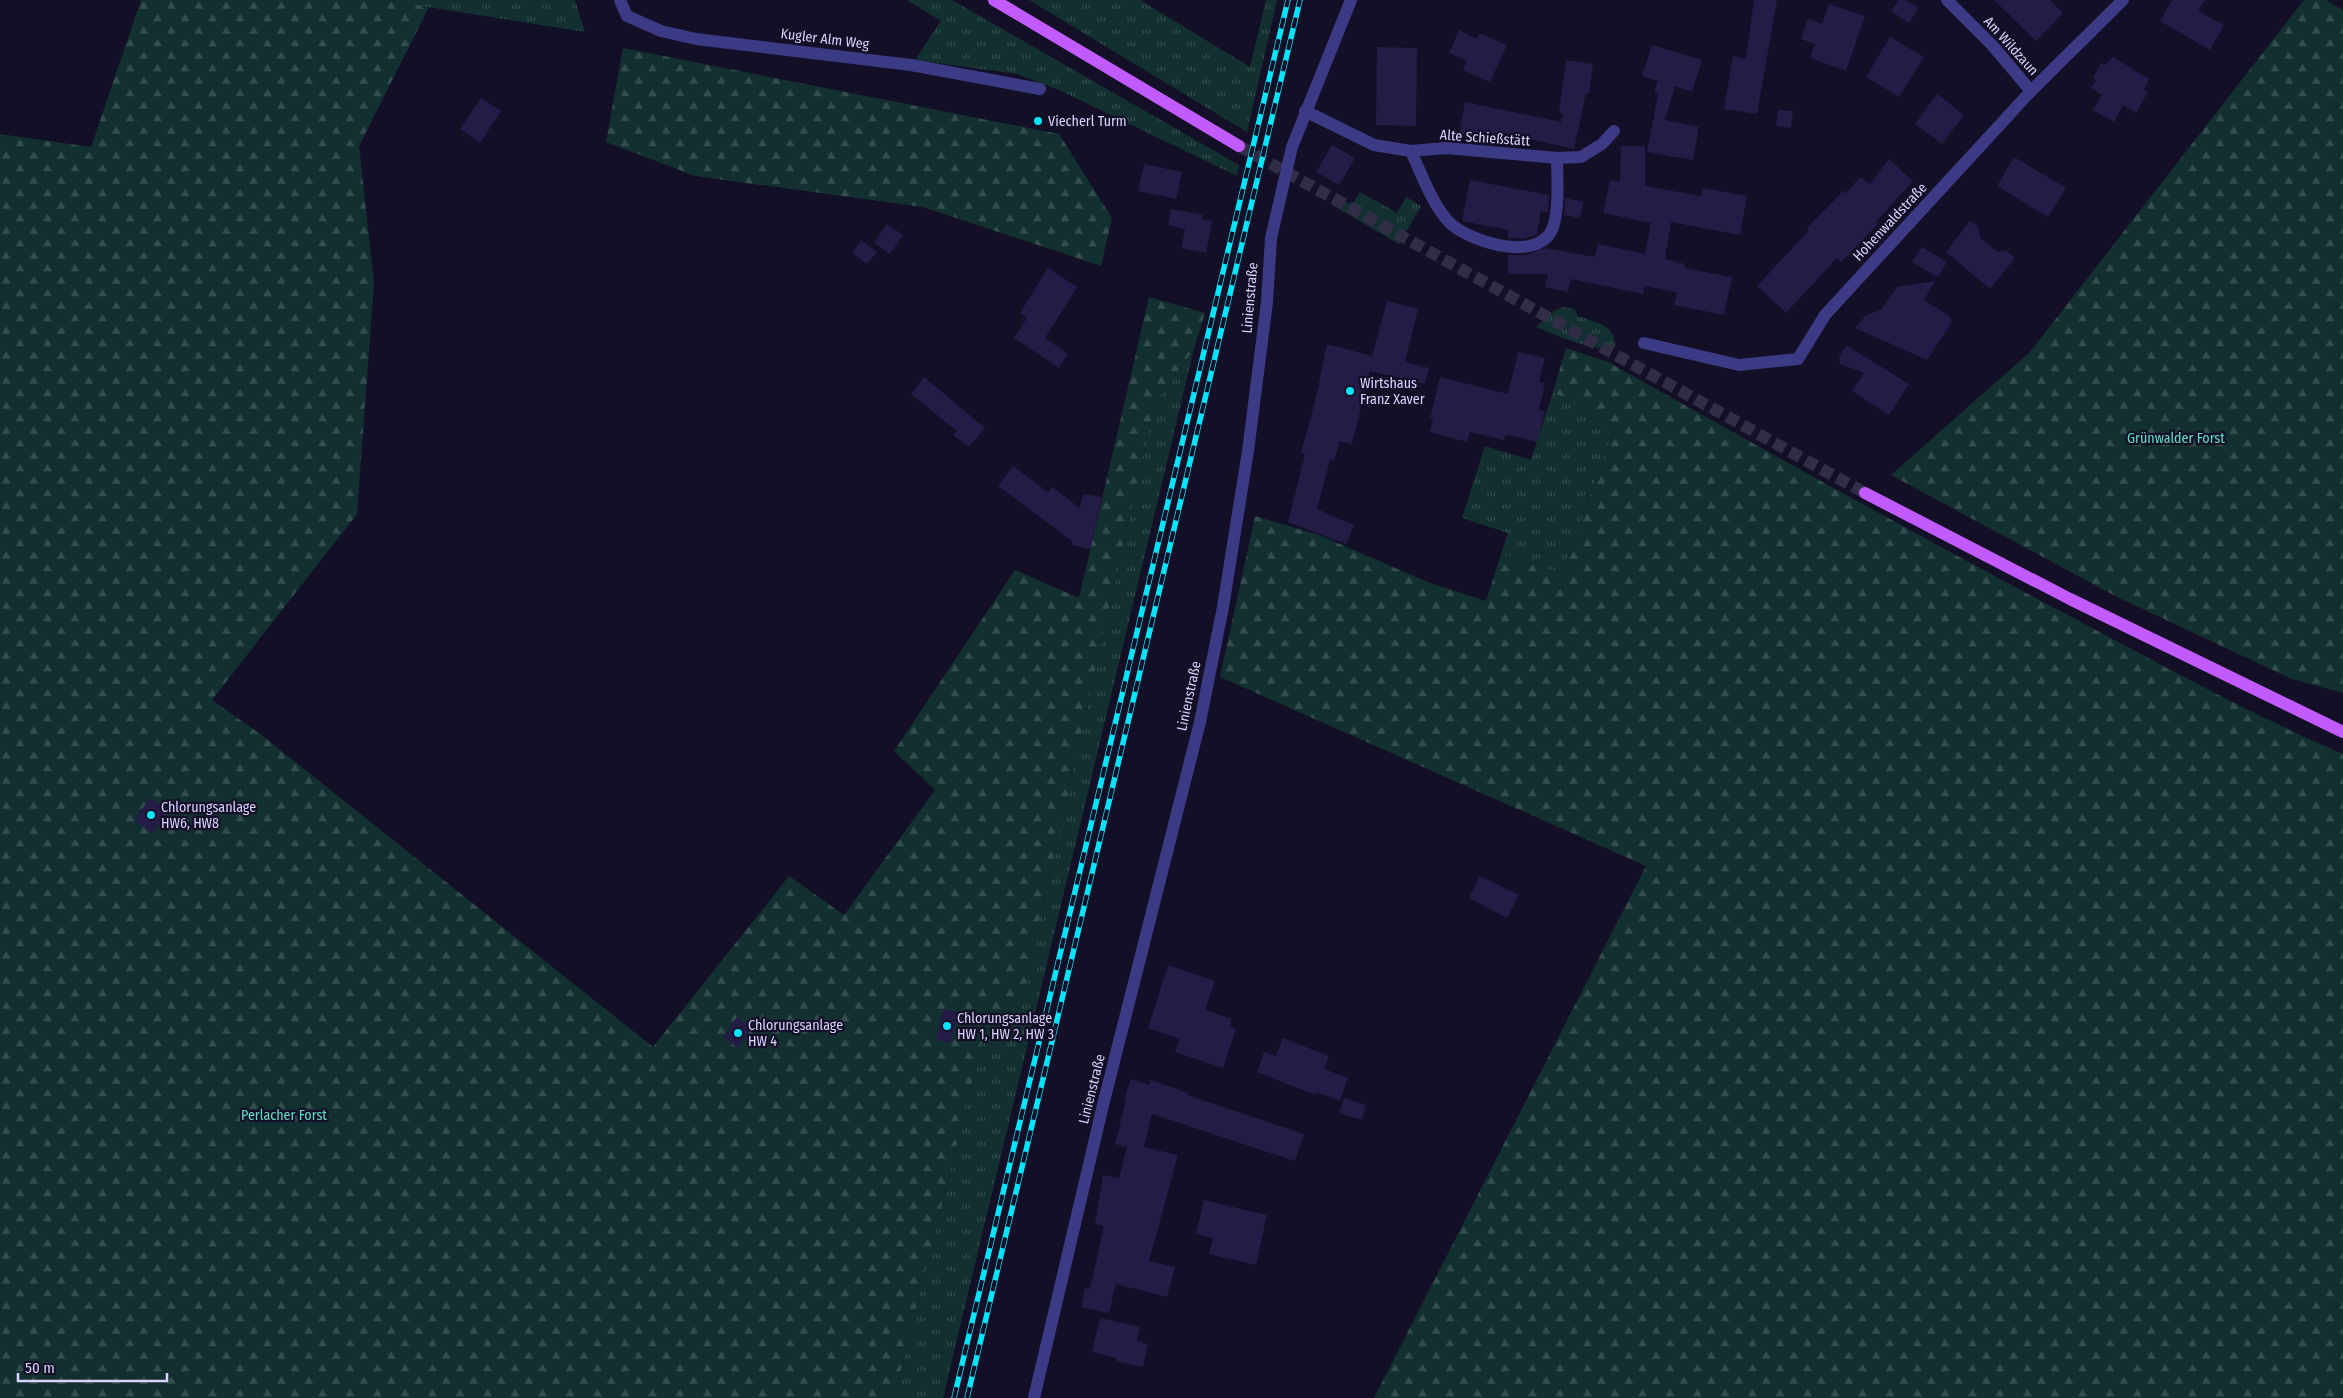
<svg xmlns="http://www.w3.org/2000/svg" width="2343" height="1398" font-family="'Fira Sans Condensed',sans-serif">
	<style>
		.grass { fill: url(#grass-tufts) }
		.forest { fill: url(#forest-firs) }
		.building { fill: #241b47 }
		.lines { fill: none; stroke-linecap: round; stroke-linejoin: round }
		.major-tunnel { stroke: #312d47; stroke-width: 12; stroke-dasharray: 12 6; stroke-linecap: butt }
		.minor { stroke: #3d3a85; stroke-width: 12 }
		.major { stroke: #c25bff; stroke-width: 12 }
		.rail-casing { stroke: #00e5ff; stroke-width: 5.5 }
		.rail { stroke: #130f26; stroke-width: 4; stroke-dasharray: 11; stroke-linecap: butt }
		.minor-bridge { stroke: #3d3a85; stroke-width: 12 }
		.poi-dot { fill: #00e5ff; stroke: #130f26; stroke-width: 2 }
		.labels { text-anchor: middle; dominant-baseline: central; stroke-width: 4.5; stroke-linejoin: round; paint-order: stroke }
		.street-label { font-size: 14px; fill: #d9d4ff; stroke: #130f26 }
		.poi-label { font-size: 14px; fill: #d9d4ff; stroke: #130f26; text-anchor: start }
		.park-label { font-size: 14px; fill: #5fe0c0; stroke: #130f26 }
	</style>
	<defs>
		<pattern id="grass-tufts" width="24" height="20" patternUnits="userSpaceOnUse" patternTransform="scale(1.25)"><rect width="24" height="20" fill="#12302f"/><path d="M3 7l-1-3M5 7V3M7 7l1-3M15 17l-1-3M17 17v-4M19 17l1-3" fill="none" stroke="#344d4e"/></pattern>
		<pattern id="forest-firs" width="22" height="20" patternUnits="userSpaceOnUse" patternTransform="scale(1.25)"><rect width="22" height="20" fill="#12302f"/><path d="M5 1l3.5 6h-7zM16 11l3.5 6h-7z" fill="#344d4e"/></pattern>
	</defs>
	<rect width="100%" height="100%" fill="#130f26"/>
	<g class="grass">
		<path d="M383,0H575L585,32Z"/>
		<path d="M907,0H952L1239,165L1237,176L1059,90L1017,74L915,60L941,21Z"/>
		<path d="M1029,0H1140L1250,67L1266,0H1277L1247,132Z"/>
		<path d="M1360,192L1397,213L1406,197L1421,206L1399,244L1332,205L1337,197L1352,205Z"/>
		<path d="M1563,307L1575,309L1577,316C1595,322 1616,324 1615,347C1597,354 1554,334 1536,327L1552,312Z"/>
		<path d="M1194,349L943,1398H894L985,1031L1018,1016L1155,403Z"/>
		<path d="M1553,392L1615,426L1562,574L1501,554L1508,533L1462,518L1485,446L1531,460Z"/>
	</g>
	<g class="forest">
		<path d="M141,0H383L429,7L359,146L374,283L357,514L212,700L259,733L653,1047L789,876L844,915L935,790L894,751L1015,570L1079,598L1149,297L1205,313L1194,349L1155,403L1018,1016L985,1031L894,1398H0V134L91,147Z"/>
		<path d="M2304,0H2326L2343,10V693L2292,679L2117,597L1891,475L2030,352Z"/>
		<path d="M623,48L1059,134L1112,218L1101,266L923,207L695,176L606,142Z"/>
		<path d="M1566,348L1608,362C1768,452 1929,542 2092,628C2175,672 2257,717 2343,754V1398H1374L1646,866L1220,677L1255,516L1319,535L1430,583L1486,601L1501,554L1562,574L1615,426L1553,392Z"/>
	</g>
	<g class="building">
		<path d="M1754,0H1777L1757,114L1724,109L1733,56L1746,59Z"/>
		<path d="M1899,0H1906L1918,8L1909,23L1891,11Z"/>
		<path d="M1994,0H2050L2063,13L2036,41Z"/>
		<path d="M2172,0H2205L2198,11L2224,25L2210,50L2160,21Z"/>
		<path d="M1829,4L1865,16L1846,71L1810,58L1815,44L1801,39L1808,19L1822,24Z"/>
		<path d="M1459,30L1477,39L1479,33L1507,45L1490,82L1463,70L1467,61L1449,53Z"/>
		<path d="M1890,37L1924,57L1899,97L1866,77Z"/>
		<path d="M1652,45L1702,60L1692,92L1675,86L1665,120L1699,127L1693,160L1647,152L1658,94L1654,92L1658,81L1642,76Z"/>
		<path d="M1377,47L1417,48L1416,126L1376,125Z"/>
		<path d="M2113,57L2149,79L2144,89L2148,92L2136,113L2123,105L2114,122L2093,110L2102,95L2091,88L2096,80L2093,78L2101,63L2105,65Z"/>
		<path d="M1566,60L1593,64L1589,94L1586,93L1574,149L1503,133L1501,143L1459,134L1465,102L1561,122L1563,114L1559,112Z"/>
		<path d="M1937,94L1964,115L1942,144L1915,124Z"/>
		<path d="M481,98L501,111L480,143L460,129Z"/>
		<path d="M1778,110L1793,111L1791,128L1776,126Z"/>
		<path d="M1332,145L1355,158L1339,185L1316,172Z"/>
		<path d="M1621,146H1645V186L1701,196L1703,188L1747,196L1740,235L1671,222L1665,259L1685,264L1684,268L1732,277L1724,315L1674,305L1677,292L1644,286L1643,294L1571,279L1568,292L1545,287L1548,274H1508V255H1527L1545,248L1595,257L1598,244L1645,254L1651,223L1603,213L1610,180L1620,182Z"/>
		<path d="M2014,157L2066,188L2048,217L1997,186Z"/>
		<path d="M1889,159L1913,181L1876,222L1878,224L1841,262L1837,258L1786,313L1757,286L1809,230L1807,228L1844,190L1846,193L1860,177L1870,184Z"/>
		<path d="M1144,164L1182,172L1176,199L1138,191Z"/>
		<path d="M1470,180L1549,195L1548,212L1541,211L1537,234L1524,239L1508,238V230L1462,221Z"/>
		<path d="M1565,198L1584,202L1580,218L1564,215Z"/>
		<path d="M1171,209L1203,215L1202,219L1212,221L1206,253L1181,248L1185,229L1168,225Z"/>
		<path d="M1970,221L1978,227L1980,238L1998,252L2006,250L2015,258L1990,289L1946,252Z"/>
		<path d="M887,224L903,235L890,254L874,243Z"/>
		<path d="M861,240L877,252L867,264L852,253Z"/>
		<path d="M1922,247L1947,262L1938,277L1912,262Z"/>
		<path d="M1048,268L1077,287L1045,338L1068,354L1059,368L1014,338L1027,318L1020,313Z"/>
		<path d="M1935,281L1924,300L1949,316L1952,322L1927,360L1855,328L1866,315L1881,310L1897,287Z"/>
		<path d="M1387,301L1418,309L1405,362L1429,368L1425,384L1370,371L1352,444L1340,441L1334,461L1330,460L1317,509L1354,525L1346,544L1288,522L1305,454L1301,453L1316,397L1327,344L1372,356Z"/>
		<path d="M1846,345L1909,384L1889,415L1852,391L1864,373L1840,364L1839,358Z"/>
		<path d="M1518,352L1545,358L1539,382L1545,383L1539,410L1545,411L1537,442L1509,435L1505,436L1504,440L1470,432L1467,442L1430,432L1433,418H1430L1440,377L1508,394Z"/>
		<path d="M924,377L985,428L969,447L953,435L957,431L911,394Z"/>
		<path d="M1013,466L1048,492L1052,487L1080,508L1083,494L1102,497L1090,549L1072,545V541L998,486Z"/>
		<path d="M150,798L168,811L152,833L134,820Z"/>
		<path d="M1480,876L1519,895L1507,918L1469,898Z"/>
		<path d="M1168,965L1215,981L1205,1010L1232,1019L1230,1027L1236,1029L1223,1068L1175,1052L1180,1039L1148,1028Z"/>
		<path d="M943,1009L958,1012L951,1043L936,1040Z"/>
		<path d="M737,1017L752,1028L738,1048L723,1037Z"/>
		<path d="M1283,1038L1329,1056L1324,1069L1348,1078L1340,1101L1316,1092L1315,1095L1257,1072L1264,1052L1276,1056Z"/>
		<path d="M1131,1079L1149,1085L1151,1080L1188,1093L1187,1095L1304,1134L1295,1161L1152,1114L1144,1147L1178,1155L1149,1261L1175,1267L1167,1297L1116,1284L1109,1313L1081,1307L1085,1288L1090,1289L1104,1226L1095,1224L1103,1175L1119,1178L1127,1147L1115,1144L1126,1100L1124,1099Z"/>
		<path d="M1344,1098L1366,1105L1362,1120L1339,1113Z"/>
		<path d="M1204,1200L1267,1215L1256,1265L1209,1254L1213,1238L1196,1234Z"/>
		<path d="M1100,1318L1140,1327L1137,1341L1148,1344L1143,1367L1116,1361V1358L1092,1352Z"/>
	</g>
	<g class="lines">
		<path class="major-tunnel" d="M1239,146L1865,493"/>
		<g class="minor">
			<path d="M620,0L627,16L661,31L696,39L911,65L1040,89"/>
			<path d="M1947,0L1992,45L2031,91"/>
			<path d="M1305,111L1374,145L1411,151L1446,148L1557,158L1581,157L1602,144L1614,131"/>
			<path d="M1292,147L1351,0"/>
			<path d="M1411,151C1420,171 1433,206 1449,222C1468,241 1526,259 1547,237C1561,224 1557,177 1557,158"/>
			<path d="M1644,343L1739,365L1798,359L1825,315L2031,91L2123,0"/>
			<path d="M1034,1398L1103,1105L1200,722L1223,607L1248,451L1267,302L1271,238"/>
		</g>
		<g class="major">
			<path d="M994,0L1239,146"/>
			<path d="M1865,493L2070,599L2343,732"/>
		</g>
		<defs>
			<g id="rail">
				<path d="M954,1398L1288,0"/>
				<path d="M967,1398L1300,0"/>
			</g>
		</defs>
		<use href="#rail" class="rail-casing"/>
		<use href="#rail" class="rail"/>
		<path class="minor-bridge" d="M1271,238L1292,147"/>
	</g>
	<g class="poi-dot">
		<circle cx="1038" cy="121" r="5"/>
		<circle cx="1350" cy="391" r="5"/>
		<circle cx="151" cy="815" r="5"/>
		<circle cx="947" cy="1026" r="5"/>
		<circle cx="738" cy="1033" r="5"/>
	</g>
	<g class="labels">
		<g class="street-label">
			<text transform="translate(825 39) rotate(7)">Kugler Alm Weg</text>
			<text transform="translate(2011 46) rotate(48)">Am Wildzaun</text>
			<text transform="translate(1485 138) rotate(4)">Alte Schießstätt</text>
			<text transform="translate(1890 222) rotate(-47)">Hohenwaldstraße</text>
			<text transform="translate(1250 298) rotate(-85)">Linienstraße</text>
			<text transform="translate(1189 696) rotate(-78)">Linienstraße</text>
			<text transform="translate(1092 1089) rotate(-76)">Linienstraße</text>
		</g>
		<g class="poi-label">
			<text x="1048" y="121">Viecherl Turm</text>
			<text x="1360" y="383">Wirtshaus<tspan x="1360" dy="16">Franz Xaver</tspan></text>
			<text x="161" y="807">Chlorungsanlage<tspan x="161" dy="16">HW6, HW8</tspan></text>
			<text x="957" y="1018">Chlorungsanlage<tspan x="957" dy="16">HW 1, HW 2, HW 3</tspan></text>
			<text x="748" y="1025">Chlorungsanlage<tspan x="748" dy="16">HW 4</tspan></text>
		</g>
		<g class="park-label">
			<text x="2176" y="438">Grünwalder Forst</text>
			<text x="284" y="1115">Perlacher Forst</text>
		</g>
	</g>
	<path d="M18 1373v8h149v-8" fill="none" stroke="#d9d4ff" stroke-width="2.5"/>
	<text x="25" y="1373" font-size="15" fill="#d9d4ff" stroke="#130f26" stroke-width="4" paint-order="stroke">50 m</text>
</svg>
